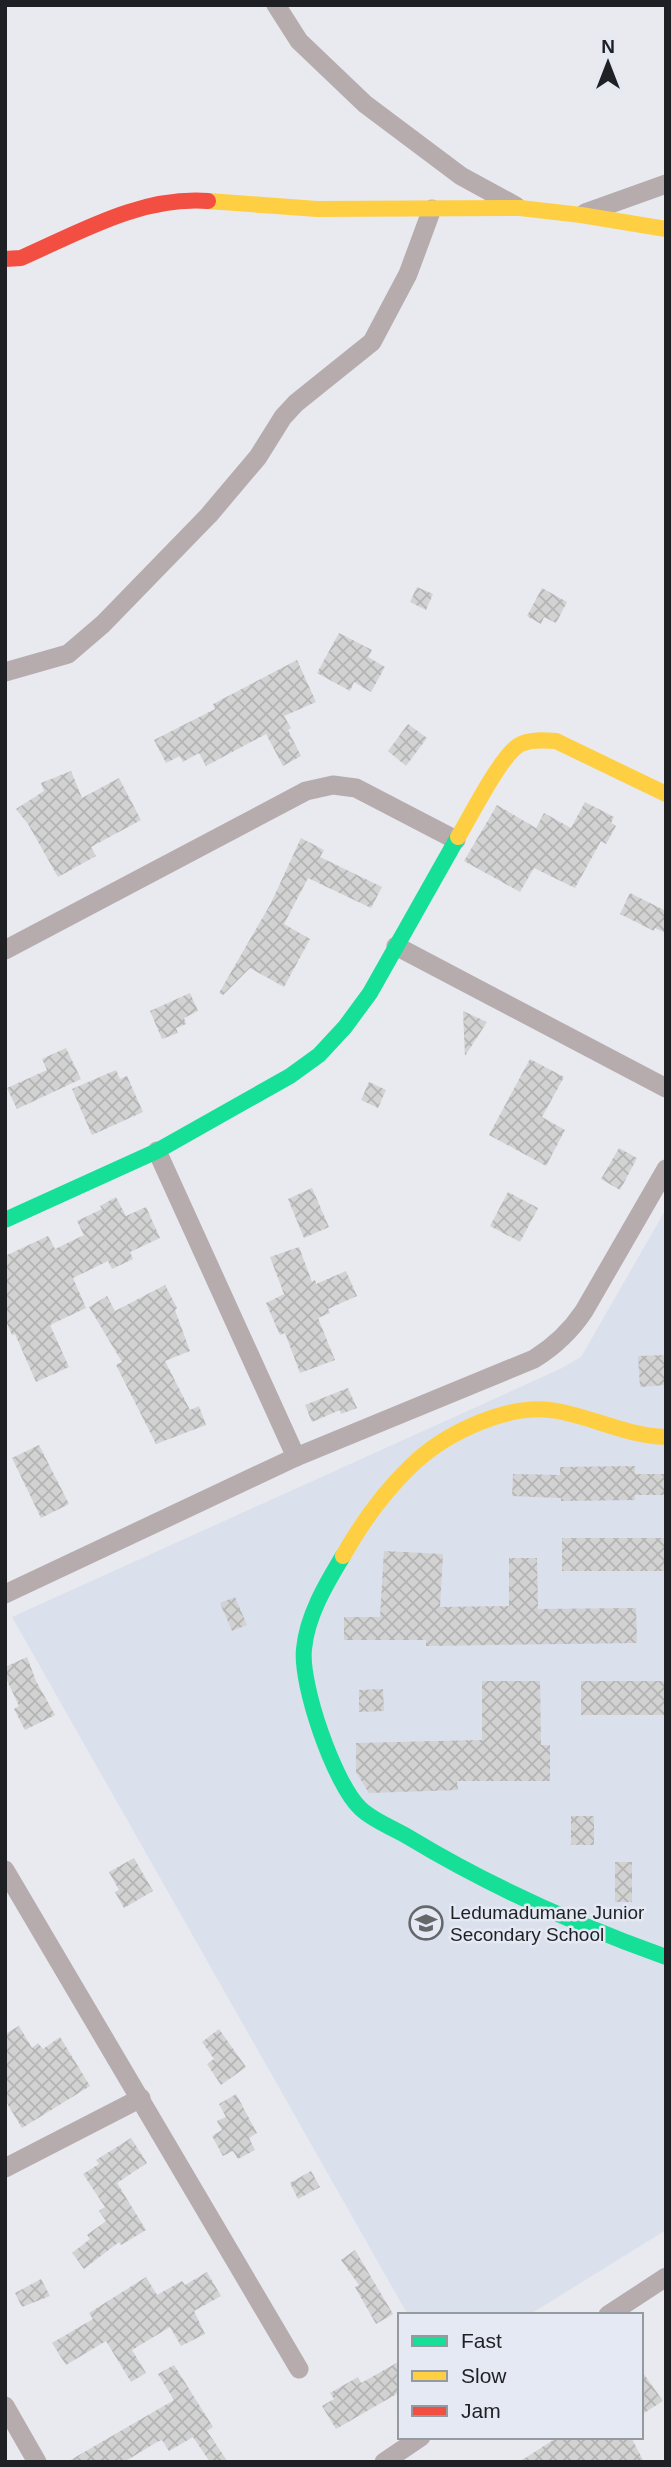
<svg xmlns="http://www.w3.org/2000/svg" width="671" height="2467" font-family="Arial,sans-serif">
	<style>
		.built { fill: #dbe0ed }
		.building { fill: url(#building-cross-hatch) }
		.lines { fill: none; stroke-linecap: round; stroke-linejoin: round }
		.street { stroke: #b6acae; stroke-width: 19 }
		.fast { stroke: #16e098; stroke-width: 16 }
		.slow { stroke: #ffcf43; stroke-width: 16 }
		.jam { stroke: #f24e42; stroke-width: 16 }
		.labels { text-anchor: middle; dominant-baseline: central; stroke-width: 5; stroke-linejoin: round; paint-order: stroke }
		.poi-label { font-size: 19px; fill: #1e2024; stroke: #e4e9f3; text-anchor: start }
	</style>
	<defs>
		<pattern id="building-cross-hatch" width="8" height="8" patternUnits="userSpaceOnUse" patternTransform="scale(1.75)"><rect width="8" height="8" fill="#d3d2d3"/><path d="M0 0l8 8M0 8l8-8" fill="none" stroke="#b5b4b5"/></pattern>
	</defs>
	<rect width="100%" height="100%" fill="#e8eaf0"/>
	<path class="built" d="M666,1209V2230L529,2315H408L12,1617L560,1369L581,1357Z"/>
	<g class="building">
		<path d="M417,587L433,594L426,610L410,602Z"/>
		<path d="M542,588L567,602L556,623L544,617L541,624L527,616Z"/>
		<path d="M339,633L372,650L368,657L385,667L371,692L354,682L350,691L317,673Z"/>
		<path d="M297,660L316,702L284,716L291,728L288,730L301,756L283,766L266,734L206,766L199,753L183,762L180,756L166,763L154,740L215,709L213,704Z"/>
		<path d="M408,724L427,738L406,766L388,751Z"/>
		<path d="M71,771L82,798L119,778L141,820L91,847L96,856L58,877L28,824L16,809L44,791L41,783Z"/>
		<path d="M585,802L614,817L611,823L616,826L606,844L601,841L575,888L534,868L520,892L464,861L497,805L536,828L544,813L571,828Z"/>
		<path d="M301,838L324,850L320,857L382,887L371,908L308,878L284,924L310,939L284,987L250,968L223,995L219,993L271,903Z"/>
		<path d="M630,893L666,911V933L655,928L654,931L620,914Z"/>
		<path d="M190,993L198,1011L184,1018L186,1024L176,1028L178,1033L162,1039L150,1011Z"/>
		<path d="M463,1011L487,1022L465,1056Z"/>
		<path d="M66,1048L81,1079L17,1109L7,1088L47,1070L42,1059Z"/>
		<path d="M530,1059L564,1077L542,1117L565,1130L546,1166L489,1135Z"/>
		<path d="M116,1070L120,1079L127,1076L143,1112L92,1135L72,1089Z"/>
		<path d="M369,1082L386,1090L378,1108L361,1100Z"/>
		<path d="M619,1148L637,1158L620,1190L601,1179Z"/>
		<path d="M312,1188L329,1227L304,1238L288,1199Z"/>
		<path d="M508,1192L538,1208L520,1242L490,1226Z"/>
		<path d="M116,1197L126,1216L146,1207L160,1238L130,1252L133,1259L112,1269L108,1261L73,1278L86,1308L50,1325L69,1367L36,1382L15,1334L12,1335L5,1319V1256L48,1236L55,1249L84,1235L77,1221L102,1209L100,1206Z"/>
		<path d="M299,1247L312,1282L315,1280L316,1284L346,1271L357,1296L328,1309L330,1313L318,1318L335,1360L300,1373L285,1333L280,1335L266,1303L284,1294L270,1257Z"/>
		<path d="M165,1285L177,1308L175,1310L190,1351L165,1361L190,1410L199,1406L206,1425L156,1444L116,1365L122,1362L89,1307L107,1296L115,1311Z"/>
		<path d="M666,1355V1385L640,1387L638,1356Z"/>
		<path d="M348,1388L357,1408L341,1414L340,1410L312,1422L305,1405Z"/>
		<path d="M39,1445L69,1504L41,1518L12,1458Z"/>
		<path d="M635,1466V1474H666V1495H635V1500L561,1501V1498L512,1496L513,1474L560,1475V1467Z"/>
		<rect x="562" y="1538" width="104" height="33"/>
		<path d="M384,1551L443,1554L440,1607L509,1606V1558H537L538,1609L636,1608L637,1643L426,1646V1640H344V1617H380Z"/>
		<path d="M235,1597L247,1625L232,1631L220,1603Z"/>
		<path d="M27,1657L36,1681L55,1715L25,1730L14,1709L19,1706L5,1676V1667Z"/>
		<path d="M482,1681H540L541,1745H550V1781H457L458,1790L369,1793L356,1772V1743L482,1740Z"/>
		<rect x="581" y="1681" width="85" height="34"/>
		<path d="M383,1689L384,1711L359,1712V1690Z"/>
		<rect x="571" y="1816" width="23" height="29"/>
		<path d="M134,1858L153,1891L124,1908L115,1892L119,1890L109,1872Z"/>
		<rect x="615" y="1862" width="17" height="40"/>
		<path d="M19,2026L32,2048L38,2043L43,2049L60,2037L90,2086L22,2128L5,2100V2034Z"/>
		<path d="M219,2029L246,2067L221,2085L207,2064L214,2059L202,2042Z"/>
		<path d="M236,2094L257,2133L249,2138L255,2150L238,2159L233,2151L223,2156L212,2136L222,2130L217,2121L226,2117L219,2104Z"/>
		<path d="M131,2138L147,2163L117,2183L146,2230L121,2245L119,2242L84,2269L72,2253L90,2239L87,2235L106,2221L99,2211L105,2207L83,2174L99,2164L96,2160Z"/>
		<path d="M311,2171L320,2187L298,2199L290,2183Z"/>
		<path d="M355,2250L393,2314L376,2324L355,2287L359,2285L341,2260Z"/>
		<path d="M207,2272L221,2296L194,2311L205,2334L181,2346L170,2327L132,2350L146,2373L131,2382L106,2341L66,2365L52,2343L93,2319L89,2313L146,2277L157,2295L182,2281L185,2285Z"/>
		<path d="M41,2279L50,2296L22,2307L15,2293Z"/>
		<path d="M400,2361V2392L336,2429L322,2406L334,2399L330,2393L358,2377L361,2383Z"/>
		<path d="M174,2365L213,2427L207,2431L228,2462H210L193,2437L169,2451L162,2440L157,2442L124,2462H67L174,2400L158,2374Z"/>
		<path d="M641,2370L663,2401L641,2415Z"/>
		<path d="M558,2437H631L644,2462H519Z"/>
	</g>
	<g class="lines">
		<g class="street">
			<path d="M276,5L299,41L365,104L461,176L516,206"/>
			<path d="M585,213L666,184"/>
			<path d="M5,672L68,654L103,624L209,515L258,457L283,417L296,403L372,342L408,274L432,209"/>
			<path d="M396,946L666,1088"/>
			<path d="M5,950L306,791L333,785L356,788L456,840"/>
			<path d="M157,1151L296,1457"/>
			<path d="M5,1594L296,1457L534,1359C555,1346 570,1332 584,1311L666,1169"/>
			<path d="M5,1870L299,2369"/>
			<path d="M5,2168L141,2098"/>
			<path d="M608,2315L666,2277"/>
			<path d="M5,2406L37,2462"/>
			<path d="M384,2462L421,2437"/>
		</g>
		<g class="fast">
			<path d="M5,1220L157,1151L290,1076L319,1055L345,1027L370,993L458,837"/>
			<path d="M343,1556C326,1584 307,1616 304,1649C300,1684 334,1783 360,1808C373,1821 394,1828 410,1838C491,1887 577,1925 666,1957"/>
		</g>
		<g class="slow">
			<path d="M208,201L317,209L520,208L581,215L666,229"/>
			<path d="M458,837C471,816 500,757 519,745C529,739 544,740 556,741L666,794"/>
			<path d="M343,1556C361,1524 384,1492 411,1466C445,1433 509,1402 557,1411C595,1418 627,1436 666,1437"/>
		</g>
		<path class="jam" d="M5,259L21,258C80,232 141,196 208,201"/>
	</g>
	<defs>
		<symbol id="school-ring" viewBox="-11 -11 22 22"><circle r="9.5" fill="#e4e9f3" stroke="#65676b" stroke-width="1.5"/><path d="M0-5L7-2L0 1L-7-2ZM-4 1L0 2.5L4 1V4Q0 6-4 4Z" fill="#65676b"/></symbol>
	</defs>
	<g fill-rule="evenodd">
		<use href="#school-ring" x="407" y="1904" width="38" height="38"/>
	</g>
	<g class="labels">
		<g class="poi-label">
			<text x="450" y="1912">Ledumadumane Junior<tspan x="450" dy="22">Secondary School</tspan></text>
		</g>
	</g>
	<rect width="671" height="2467" fill="none" stroke="#1e2024" stroke-width="14"/>
	<rect x="398" y="2313" width="245" height="126" fill="#e4e9f3" stroke="#9599a0" stroke-width="2"/>
	<rect x="412" y="2336" width="35" height="10" fill="#16e098" stroke="#9599a0" stroke-width="2"/>
	<text x="461" y="2348" font-size="21" fill="#1e2024">Fast</text>
	<rect x="412" y="2371" width="35" height="10" fill="#ffcf43" stroke="#9599a0" stroke-width="2"/>
	<text x="461" y="2383" font-size="21" fill="#1e2024">Slow</text>
	<rect x="412" y="2406" width="35" height="10" fill="#f24e42" stroke="#9599a0" stroke-width="2"/>
	<text x="461" y="2418" font-size="21" fill="#1e2024">Jam</text>
	<g transform="translate(608 63)" stroke="#e4e9f3" stroke-width="5" paint-order="stroke">
	<path d="M0-5L12 26L0 18L-12 26Z" fill="#1e2024"/>
	<text y="-10" font-size="19" font-weight="bold" text-anchor="middle" fill="#1e2024">N</text>
	</g>
</svg>
